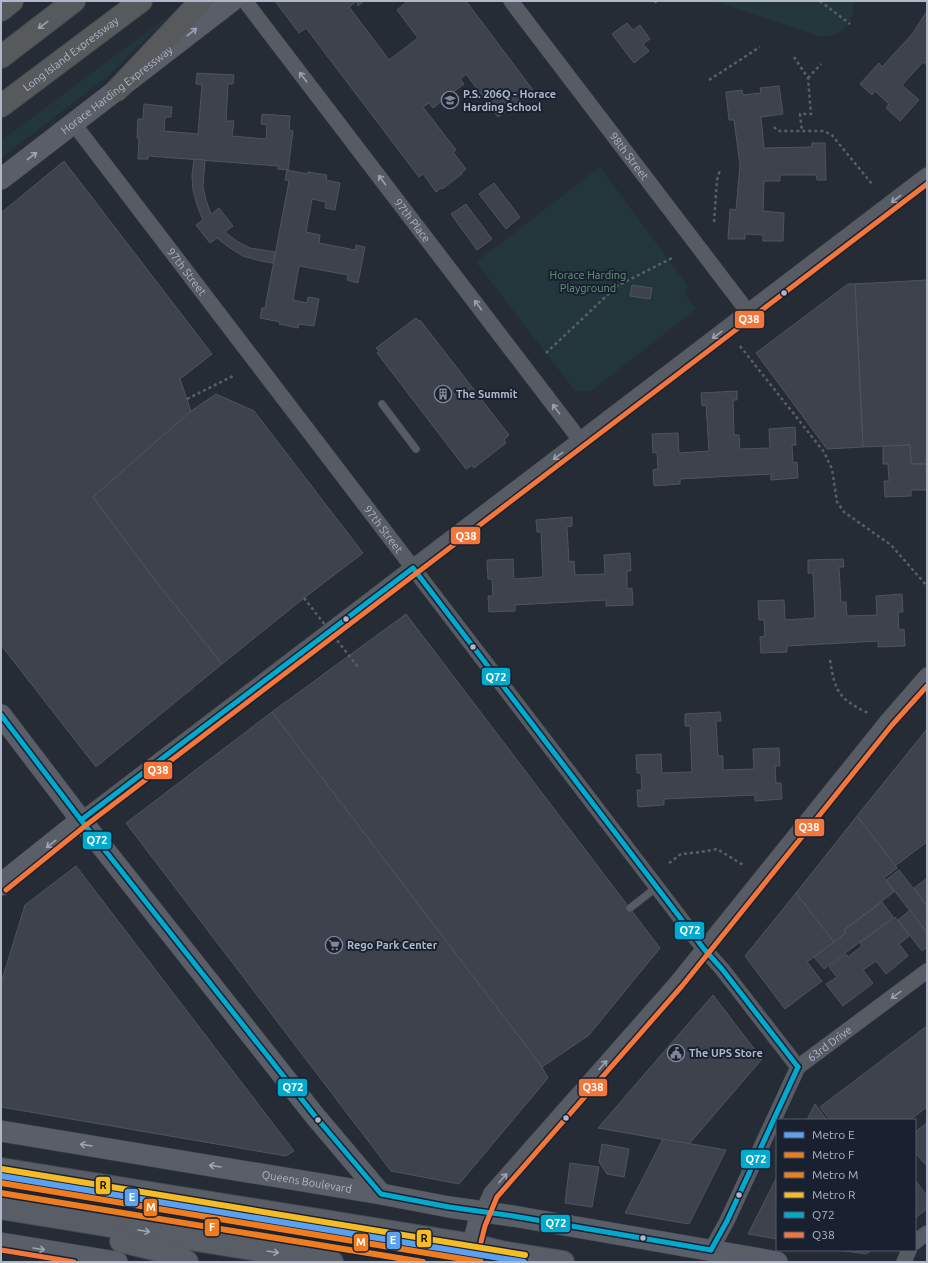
<svg xmlns="http://www.w3.org/2000/svg" width="928" height="1263" font-family="Ubuntu,sans-serif">
	<style>
		.green { fill: #23363c }
		.building { fill: #3e424c; stroke: #4e545e }
		.lines { fill: none; stroke-linecap: round; stroke-linejoin: round }
		.lane-casing { stroke: #43474f; stroke-width: 8 }
		.street-casing { stroke: #43474f; stroke-width: 16 }
		.secondary-casing { stroke: #43474f; stroke-width: 22 }
		.primary-casing { stroke: #434952; stroke-width: 24 }
		.highway-casing { stroke: #434851; stroke-width: 24 }
		.path { stroke: #5a5f67; stroke-width: 2.5; stroke-dasharray: 3 3; stroke-linecap: butt }
		.lane { stroke: #565b64; stroke-width: 7 }
		.street { stroke: #565b64; stroke-width: 15 }
		.secondary { stroke: #5a5e69; stroke-width: 21 }
		.primary { stroke: #595d66; stroke-width: 22 }
		.highway { stroke: #575a5d; stroke-width: 22 }
		.path-bridge { stroke: #5a5f67; stroke-width: 2.5; stroke-dasharray: 3 3; stroke-linecap: butt }
		.bus-1-casing { stroke: #192131; stroke-width: 8 }
		.bus-2-casing { stroke: #192131; stroke-width: 8 }
		.bus-1 { stroke: #00a9ce; stroke-width: 5 }
		.bus-2 { stroke: #f5763a; stroke-width: 5 }
		.metro-1-casing { stroke: #192131; stroke-width: 9 }
		.metro-2-casing { stroke: #192131; stroke-width: 9 }
		.metro-3-casing { stroke: #192131; stroke-width: 9 }
		.metro-4-casing { stroke: #192131; stroke-width: 9 }
		.metro-1 { stroke: #5aa1f1; stroke-width: 6 }
		.metro-2 { stroke: #f07c20; stroke-width: 6 }
		.metro-3 { stroke: #f07c20; stroke-width: 6 }
		.metro-4 { stroke: #f6bc26; stroke-width: 6 }
		.oneway { stroke: #99a0ad }
		.oneway2 { stroke: #9ea5b5 }
		.oneway3 { stroke: #99a0af }
		.oneway4 { stroke: #9ea5b4 }
		.bus-dot { fill: #afb7c8; stroke: #192131; stroke-width: 1.5 }
		.labels { text-anchor: middle; dominant-baseline: central; stroke-width: 4; stroke-linejoin: round; paint-order: stroke }
		.street-label { font-size: 11px; fill: #afb7c8; stroke: #192131 }
		.poi-label { font-size: 11px; font-weight: bold; fill: #afb7c8; stroke: #192131; text-anchor: start }
		.park-label { font-size: 11px; fill: #649b75; stroke: #192131 }
		.line-badge { stroke: #192131; stroke-width: 1.5 }
		.badge-label { font-size: 11px; text-anchor: middle; font-weight: bold; fill: #fff }
		.pale-badge-label { font-size: 11px; text-anchor: middle; font-weight: bold; fill: #111 }
	</style>
	<rect width="100%" height="100%" fill="#262c36"/>
	<g class="green">
		<path d="M714,1H854C854,23 845,35 822,37Z"/>
		<path d="M171,14L107,77L1,158V141Z"/>
		<path d="M600,167L688,286L683,291L696,309L591,391H575L476,262Z"/>
	</g>
	<g class="building">
		<path d="M275,1H364L358,6L357,1L349,7L389,60L418,38L397,10L408,1H466L533,90L528,94L529,95L498,117L466,74L460,79L464,84L433,108L429,103L423,107L456,150L453,152L466,169L461,173L462,174L442,189L441,188L436,192L423,174L419,177L306,28L299,33Z"/>
		<path d="M927,11V65L923,62L902,85L919,100L900,121L886,108L889,104L875,91L872,95L860,84L879,63L882,67L913,33Z"/>
		<path d="M627,23L633,30L640,25L650,39L643,44L649,51L634,63L612,34Z"/>
		<path d="M197,73L234,75L233,84H228L226,121H234L232,136L266,139L267,125L261,124L262,114L290,116L289,130L293,131L288,170L278,169V166L148,156V159H138L139,138H137L138,119H143L144,104L172,107L171,117H165L164,131L198,134L202,85L196,84Z"/>
		<path d="M779,86L783,114L761,117L764,148L812,147V143H825L826,180H817L816,175H780V181H764L763,211L784,213L783,241H763V235L745,234V239H728L730,209L736,210L740,165L734,120H729L726,92L742,90L743,95L761,93L760,88Z"/>
		<path d="M194,159L205,160L203,187L206,200L211,214L219,208L233,226L225,232L238,242L250,248L275,252L273,263L261,261L243,256L230,248L217,238L210,243L196,225L203,220L197,205L193,190L192,176Z"/>
		<path d="M64,161L212,354L180,379L191,411L93,497L151,575L222,664L96,767L1,645V213Z"/>
		<path d="M287,170L308,174V172L327,175L326,180L340,183L335,210L325,208L326,202L312,199L306,232L320,235L319,243L355,250L356,245L365,247L358,283L347,280L348,275L299,266L293,300L307,303L308,297L319,299L314,326L299,324L298,328L279,324L280,322L260,318L262,308H265L289,181L285,180Z"/>
		<path d="M494,183L520,217L506,229L479,194Z"/>
		<path d="M466,204L492,239L477,250L451,214Z"/>
		<path d="M927,280V464H911L910,445L863,447L855,284Z"/>
		<path d="M848,284H855L863,447L827,449L756,353Z"/>
		<path d="M632,285L652,288L650,299L630,296Z"/>
		<path d="M416,318L419,321L420,320L509,435L504,440L506,443L474,468L472,465L466,469L377,353L379,351L376,348Z"/>
		<path d="M737,391V400H733L734,435H739L740,449L770,448L769,429L795,427L796,445H792L793,463L797,462L798,478L771,480V474L753,475L680,479V484L654,486L653,470L658,469L657,452L653,453L652,434L678,433L679,453L709,451L706,405L702,406L701,393Z"/>
		<path d="M216,394L254,411L363,553L304,598L222,664L151,575L93,497L191,411Z"/>
		<path d="M910,445L911,464H927V490H911V496L885,497L884,481H889L888,464H883V446Z"/>
		<path d="M572,517V526L567,527L569,562L574,561L575,575L605,574L604,555L630,553L631,571H627V589L632,588L633,605L606,606V600L515,605V611L489,612L488,596H493L492,579H488L487,560L513,559L514,579L543,577L541,532H537L536,520Z"/>
		<path d="M843,559L844,567H839L841,602H846L847,616L877,615L876,596L902,594L903,612H898L899,630L904,629L905,646L878,647V641L787,646V652L761,653L760,637L765,636L764,620H759L758,601L784,600L785,620L815,618L813,573H808V560Z"/>
		<path d="M406,614L660,948L589,1035L542,1067L272,712Z"/>
		<path d="M272,712L542,1067L548,1078L459,1184L391,1171L126,823Z"/>
		<path d="M720,712L721,721H716L718,756H723V770L754,769L753,749L779,748L780,766H775L776,783H781L782,799L755,801V795L664,799V805L638,807L637,790H642L641,773H637L636,755L661,754L662,773L692,772L690,726H685V714Z"/>
		<path d="M927,729V842L895,866L857,816Z"/>
		<path d="M857,816L897,868L884,878L894,892L844,930L846,933L834,942L796,893Z"/>
		<path d="M76,866L294,1151L286,1156L1,1107V983L25,905Z"/>
		<path d="M899,870L927,906V933L886,880Z"/>
		<path d="M926,879L927,880V906L914,888Z"/>
		<path d="M796,893L834,942L807,962L822,981L785,1009L745,956Z"/>
		<path d="M882,902L893,917L824,969L814,957L846,933L844,930Z"/>
		<path d="M910,910L927,933V947L922,951L898,920Z"/>
		<path d="M895,917L909,936L899,944L908,956L886,974L876,961L863,970L873,983L843,1006L826,984L837,977L829,967L846,954L848,957L862,946L860,943Z"/>
		<path d="M713,995L762,1059L689,1144L598,1128Z"/>
		<path d="M927,1026V1107L910,1120H830L820,1107Z"/>
		<path d="M815,1104L827,1120H807Z"/>
		<path d="M927,1123V1166L915,1153V1132Z"/>
		<path d="M663,1139L726,1150L689,1224L625,1213Z"/>
		<path d="M602,1144L629,1149L624,1177L607,1174L599,1162Z"/>
		<path d="M570,1163L599,1167L592,1207L565,1203Z"/>
		<path d="M777,1177V1239L748,1234Z"/>
		<path d="M915,1180L927,1196V1209L915,1218Z"/>
		<path d="M840,1250H872L866,1254Z"/>
	</g>
	<g class="lines">
		<defs>
			<g id="lane">
				<path d="M382,404L416,449"/>
				<path d="M630,908L657,887"/>
			</g>
			<g id="street">
				<path id="s1" d="M245,1L580,440"/>
				<path id="s2" d="M511,1L748,312"/>
				<path id="s3" d="M74,124L704,949L722,969L798,1067"/>
				<path d="M81,820L927,175"/>
				<path d="M483,1211L491,1193L677,982L887,721L927,675"/>
				<path d="M915,1242L927,1233"/>
				<path id="s4" d="M711,1250L727,1221L798,1067L927,971"/>
				<path d="M904,1262L909,1250"/>
			</g>
			<g id="secondary">
				<path id="s5" d="M1,179L232,1"/>
				<path d="M1,715L81,820L315,1116L381,1194"/>
				<path d="M1,885L6,880L81,820"/>
				<path id="s6" d="M1,1131L381,1194L449,1207L513,1216L777,1262"/>
				<path d="M1,1243L117,1262"/>
				<path d="M469,1262L478,1224L483,1211"/>
			</g>
			<g id="primary">
				<path d="M1,1169L473,1245L501,1252L563,1262"/>
				<path d="M1,1208L332,1262"/>
				<path d="M121,1241L178,1255L187,1262"/>
				<path d="M742,1257L747,1262"/>
			</g>
			<g id="highway">
				<path d="M1,10L12,1"/>
				<path d="M1,57L74,1"/>
				<path d="M117,90L201,1"/>
				<path id="s7" d="M1,106L141,1"/>
			</g>
		</defs>
		<use href="#lane" class="lane-casing"/>
		<use href="#street" class="street-casing"/>
		<use href="#secondary" class="secondary-casing"/>
		<use href="#primary" class="primary-casing"/>
		<use href="#highway" class="highway-casing"/>
		<g class="path">
			<path d="M655,1L656,3"/>
			<path d="M820,1L850,24"/>
			<path d="M794,57L808,78L811,114H800L802,131"/>
			<path d="M808,78L821,64"/>
			<path d="M709,80L760,47"/>
			<path d="M774,127L778,131H822L831,134L872,184"/>
			<path d="M714,222L717,180L720,170"/>
			<path d="M740,346L824,452L832,469L837,502L844,512L891,545L927,586"/>
			<path d="M546,353L617,286L674,257"/>
			<path d="M187,399L233,376"/>
			<path d="M830,660C835,692 839,699 868,713"/>
			<path d="M669,863L681,854L701,852L717,849L745,866"/>
		</g>
		<use href="#lane" class="lane"/>
		<use href="#street" class="street"/>
		<use href="#secondary" class="secondary"/>
		<use href="#primary" class="primary"/>
		<use href="#highway" class="highway"/>
		<path class="path-bridge" d="M304,598L358,667"/>
		<defs>
			<g id="bus-1">
				<path d="M1,715L81,820L315,1116L381,1194L449,1207L513,1216L711,1250"/>
				<path d="M81,820L413,568L704,949L722,969L798,1067"/>
				<path d="M711,1250L727,1221L798,1067"/>
			</g>
			<g id="bus-2">
				<path d="M6,890L85,826L927,184"/>
				<path d="M1,1250L74,1262"/>
				<path d="M476,1262L485,1226L497,1197L682,986L892,725L927,686"/>
			</g>
		</defs>
		<use href="#bus-1" class="bus-1-casing"/>
		<use href="#bus-2" class="bus-2-casing"/>
		<use href="#bus-1" class="bus-1"/>
		<use href="#bus-2" class="bus-2"/>
		<defs>
			<path id="metro-1" d="M1,1176L524,1262"/>
			<path id="metro-2" d="M1,1193L423,1262"/>
			<path id="metro-3" d="M1,1183L481,1262"/>
			<path id="metro-4" d="M2,1169L525,1255"/>
		</defs>
		<use href="#metro-1" class="metro-1-casing"/>
		<use href="#metro-2" class="metro-2-casing"/>
		<use href="#metro-3" class="metro-3-casing"/>
		<use href="#metro-4" class="metro-4-casing"/>
		<use href="#metro-1" class="metro-1"/>
		<use href="#metro-2" class="metro-2"/>
		<use href="#metro-3" class="metro-3"/>
		<use href="#metro-4" class="metro-4"/>
	</g>
	<defs><path id="oneway-shaft" d="M-6 0H5M1.5-3L5.5 0L1.5 3" fill="none" stroke-width="1.6" stroke-linecap="round" stroke-linejoin="round"/></defs>
	<use class="oneway" href="#oneway-shaft" transform="translate(43 25) rotate(143)"/>
	<g class="oneway2">
		<use href="#oneway-shaft" transform="translate(192 32) rotate(-38)"/>
		<use href="#oneway-shaft" transform="translate(32 156) rotate(-37)"/>
		<use href="#oneway-shaft" transform="translate(51 844) rotate(142)"/>
		<use href="#oneway-shaft" transform="translate(86 1145) rotate(-171)"/>
		<use href="#oneway-shaft" transform="translate(215 1166) rotate(-171)"/>
		<use href="#oneway-shaft" transform="translate(39 1249) rotate(9)"/>
	</g>
	<g class="oneway3">
		<use href="#oneway-shaft" transform="translate(303 77) rotate(-127)"/>
		<use href="#oneway-shaft" transform="translate(382 180) rotate(-127)"/>
		<use href="#oneway-shaft" transform="translate(896 199) rotate(143)"/>
		<use href="#oneway-shaft" transform="translate(478 305) rotate(-127)"/>
		<use href="#oneway-shaft" transform="translate(717 335) rotate(143)"/>
		<use href="#oneway-shaft" transform="translate(556 409) rotate(-127)"/>
		<use href="#oneway-shaft" transform="translate(558 456) rotate(143)"/>
		<use href="#oneway-shaft" transform="translate(896 995) rotate(144)"/>
		<use href="#oneway-shaft" transform="translate(603 1065) rotate(-48)"/>
		<use href="#oneway-shaft" transform="translate(503 1178) rotate(-49)"/>
	</g>
	<g class="oneway4">
		<use href="#oneway-shaft" transform="translate(144 1231) rotate(9)"/>
		<use href="#oneway-shaft" transform="translate(273 1252) rotate(9)"/>
	</g>
	<defs>
		<symbol id="school-ring" viewBox="-11 -11 22 22"><circle r="9.5" fill="#192131" stroke="#7f8695" stroke-width="1.5"/><path d="M0-5L7-2L0 1L-7-2ZM-4 1L0 2.5L4 1V4Q0 6-4 4Z" fill="#7f8695"/></symbol>
		<symbol id="building-ring" viewBox="-11 -11 22 22"><circle r="9.5" fill="#192131" stroke="#7f8695" stroke-width="1.5"/><path d="M-4-6H4V6H1V3H-1V6H-4ZM-2.5-4.3h1.7v1.8h-1.7ZM.8-4.3h1.7v1.8H.8ZM-2.5-1h1.7V.8h-1.7ZM.8-1h1.7V.8H.8Z" fill="#7f8695"/></symbol>
		<symbol id="supermarket-ring" viewBox="-11 -11 22 22"><circle r="9.5" fill="#192131" stroke="#7f8695" stroke-width="1.5"/><path d="M-6-5.5h2.5l.6 2H6L4.5 2H-2.5L-4.4-4H-6ZM-1.5 3.2a1.3 1.3 0 1 0 .1 0ZM3 3.2a1.3 1.3 0 1 0 .1 0Z" fill="#7f8695"/></symbol>
		<symbol id="civic-ring" viewBox="-11 -11 22 22"><circle r="9.5" fill="#192131" stroke="#7f8695" stroke-width="1.5"/><path d="M-.6-6.5H3V-4.5H.6V-3L4-1V1h2V6H-6V1h2V-1L-.6-3ZM-1.2 2.5V6h2.4V2.5Z" fill="#7f8695"/></symbol>
	</defs>
	<g fill-rule="evenodd">
		<use href="#school-ring" x="440" y="90" width="20" height="20"/>
		<use href="#building-ring" x="433" y="384" width="20" height="20"/>
		<use href="#supermarket-ring" x="324" y="935" width="20" height="20"/>
		<use href="#civic-ring" x="666" y="1043" width="20" height="20"/>
	</g>
	<g class="bus-dot">
		<circle cx="784" cy="293" r="3.5"/>
		<circle cx="346" cy="619" r="3.5"/>
		<circle cx="473" cy="647" r="3.5"/>
		<circle cx="566" cy="1118" r="3.5"/>
		<circle cx="318" cy="1120" r="3.5"/>
		<circle cx="739" cy="1195" r="3.5"/>
		<circle cx="643" cy="1238" r="3.5"/>
	</g>
	<g class="labels">
		<g class="street-label">
			<text stroke="none"><textPath href="#s7" startOffset="87">Long Island Expressway</textPath></text>
			<text stroke="none"><textPath href="#s5" startOffset="146">Horace Harding Expressway</textPath></text>
			<text stroke="none"><textPath href="#s2" startOffset="195">98th Street</textPath></text>
			<text stroke="none"><textPath href="#s1" startOffset="276">97th Place</textPath></text>
			<text stroke="none"><textPath href="#s3" startOffset="186">97th Street</textPath></text>
			<text stroke="none"><textPath href="#s3" startOffset="510">97th Street</textPath></text>
			<text stroke="none"><textPath href="#s4" startOffset="242">63rd Drive</textPath></text>
			<text stroke="none"><textPath href="#s6" startOffset="310">Queens Boulevard</textPath></text>
		</g>
		<g class="poi-label">
			<text x="463" y="94">P.S. 206Q - Horace<tspan x="463" dy="13">Harding School</tspan></text>
			<text x="456" y="394">The Summit</text>
			<text x="347" y="945">Rego Park Center</text>
			<text x="689" y="1053">The UPS Store</text>
		</g>
		<g class="park-label">
			<text x="588" y="275">Horace Harding<tspan x="588" dy="13">Playground</tspan></text>
		</g>
	</g>
	<g class="line-badge">
		<rect x="734" y="310" width="31" height="19" rx="4" fill="#f5763a"/>
		<rect x="450" y="526" width="31" height="19" rx="4" fill="#f5763a"/>
		<rect x="481" y="667" width="30" height="19" rx="4" fill="#00a9ce"/>
		<rect x="143" y="761" width="30" height="19" rx="4" fill="#f5763a"/>
		<rect x="794" y="818" width="31" height="19" rx="4" fill="#f5763a"/>
		<rect x="82" y="831" width="30" height="19" rx="4" fill="#00a9ce"/>
		<rect x="674" y="921" width="31" height="19" rx="4" fill="#00a9ce"/>
		<rect x="578" y="1078" width="30" height="19" rx="4" fill="#f5763a"/>
		<rect x="277" y="1078" width="31" height="19" rx="4" fill="#00a9ce"/>
		<rect x="740" y="1149" width="31" height="20" rx="4" fill="#00a9ce"/>
		<rect x="95" y="1176" width="16" height="19" rx="4" fill="#f6bc26"/>
		<rect x="124" y="1188" width="15" height="19" rx="4" fill="#5aa1f1"/>
		<rect x="143" y="1198" width="15" height="19" rx="4" fill="#f07c20"/>
		<rect x="540" y="1214" width="31" height="19" rx="4" fill="#00a9ce"/>
		<rect x="204" y="1218" width="16" height="19" rx="4" fill="#f07c20"/>
		<rect x="416" y="1229" width="16" height="19" rx="4" fill="#f6bc26"/>
		<rect x="386" y="1231" width="15" height="19" rx="4" fill="#5aa1f1"/>
		<rect x="353" y="1233" width="16" height="19" rx="4" fill="#f07c20"/>
	</g>
	<g class="badge-label">
		<text x="749" y="323">Q38</text>
		<text x="466" y="540">Q38</text>
		<text x="496" y="681">Q72</text>
		<text x="158" y="774">Q38</text>
		<text x="809" y="831">Q38</text>
		<text x="97" y="844">Q72</text>
		<text x="690" y="934">Q72</text>
		<text x="593" y="1091">Q38</text>
		<text x="293" y="1091">Q72</text>
		<text x="756" y="1163">Q72</text>
		<text x="132" y="1201">E</text>
		<text x="151" y="1211">M</text>
		<text x="556" y="1227">Q72</text>
		<text x="212" y="1231">F</text>
		<text x="393" y="1244">E</text>
		<text x="361" y="1246">M</text>
	</g>
	<g class="pale-badge-label">
		<text x="103" y="1189">R</text>
		<text x="424" y="1242">R</text>
	</g>
	<rect width="928" height="1263" fill="none" stroke="#afb7c8" stroke-width="4"/>
	<rect x="776" y="1119" width="140" height="132" fill="#192131" stroke="#555d6d"/>
	<rect x="784" y="1132" width="20" height="6" fill="#5aa1f1" stroke="#555d6d"/>
	<text x="812" y="1139" font-size="12" fill="#afb7c8">Metro E</text>
	<rect x="784" y="1152" width="20" height="6" fill="#f07c20" stroke="#555d6d"/>
	<text x="812" y="1159" font-size="12" fill="#afb7c8">Metro F</text>
	<rect x="784" y="1172" width="20" height="6" fill="#f07c20" stroke="#555d6d"/>
	<text x="812" y="1179" font-size="12" fill="#afb7c8">Metro M</text>
	<rect x="784" y="1192" width="20" height="6" fill="#f6bc26" stroke="#555d6d"/>
	<text x="812" y="1199" font-size="12" fill="#afb7c8">Metro R</text>
	<rect x="784" y="1212" width="20" height="6" fill="#00a9ce" stroke="#555d6d"/>
	<text x="812" y="1219" font-size="12" fill="#afb7c8">Q72</text>
	<rect x="784" y="1232" width="20" height="6" fill="#f5763a" stroke="#555d6d"/>
	<text x="812" y="1239" font-size="12" fill="#afb7c8">Q38</text>
</svg>
